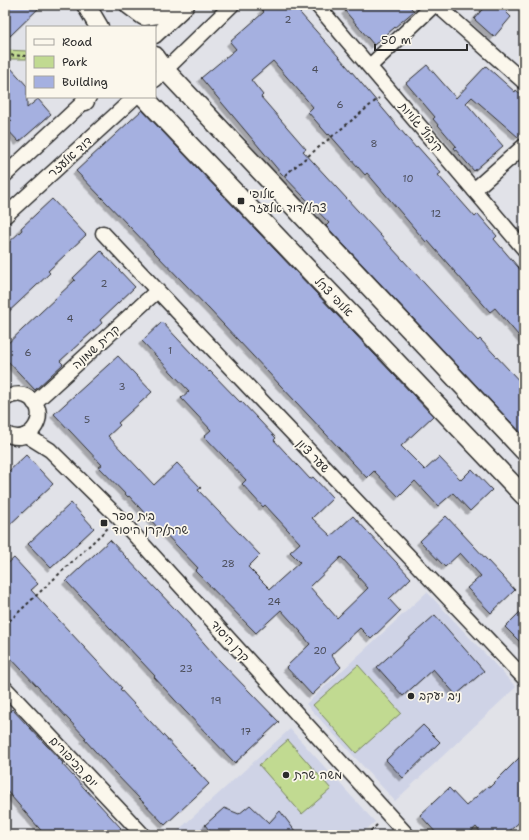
<svg xmlns="http://www.w3.org/2000/svg" width="529" height="840" font-family="'Shantell Sans','Playpen Sans Hebrew',sans-serif">
	<style>
		.built { fill: #cfd3e6 }
		.green { fill: #c1da91; stroke: #76825e }
		.building { fill: #a5b0e0; stroke: #2b2b2b; fill-rule: evenodd; filter: url(#shadow) }
		.lines { fill: none; stroke-linecap: round; stroke-linejoin: round }
		.minor-casing { stroke: #2b2b2b; stroke-width: 17 }
		.major-casing { stroke: #2b2b2b; stroke-width: 21 }
		.path { stroke: #2b2b2b; stroke-width: 2; stroke-dasharray: 3 3; stroke-linecap: butt }
		.minor { stroke: #fbf7ec; stroke-width: 14 }
		.major { stroke: #fbf7ec; stroke-width: 18 }
		.poi-dot { fill: #2b2b2b; stroke: #fbf7ec; stroke-width: 1.5 }
		.labels { text-anchor: middle; dominant-baseline: central; stroke-width: 3.5; stroke-linejoin: round; paint-order: stroke }
		.number-label { font-size: 10px; fill: #4a4c58 }
		.street-label { font-size: 12px; fill: #2b2b2b; stroke: #fbf7ec }
		.poi-label { font-size: 12px; fill: #2b2b2b; stroke: #fbf7ec; text-anchor: start }
	</style>
	<defs>
		<filter id="shadow"><feDropShadow dx="-3.5" dy="3.5" stdDeviation="0" flood-color="#0004"/></filter>
	</defs>
	<rect width="100%" height="100%" fill="#e1e2e8"/>
	<filter id="ink" filterUnits="userSpaceOnUse"><feTurbulence type="fractalNoise" baseFrequency=".025" numOctaves="2"/><feDisplacementMap in="SourceGraphic" scale="8" xChannelSelector="R" yChannelSelector="G"/><feConvolveMatrix kernelMatrix="1 2 1 2 8 2 1 2 1" color-interpolation-filters="sRGB"/></filter>
	<g filter="url(#ink)">
		<g class="built">
			<path d="M427,592L516,687L395,801L306,704Z"/>
			<path d="M290,729L375,822L360,835H173Z"/>
		</g>
		<g class="green">
			<path d="M5,50L27,51V59H5Z"/>
			<path d="M358,665L401,713L356,753L313,705Z"/>
			<path d="M288,740L331,789L302,814L259,765Z"/>
		</g>
		<g class="building">
			<path d="M5,5H42L10,36L5,30Z"/>
			<path d="M267,5H293L346,65L416,148L417,146L441,173L438,175L475,217L478,214L497,236L494,239L524,274V342L495,308L490,312L428,241L426,242L367,173L365,175L329,134L328,135L308,112L313,107L273,61L251,80L263,95L261,97L306,149L303,151L447,308L478,341L480,339L524,386V436L326,226L329,223L280,172L201,78L236,49L230,42L264,12L262,10Z"/>
			<path d="M352,5H408L414,11L374,45L345,11Z"/>
			<path d="M486,5H512L506,12L511,17L494,37L474,19Z"/>
			<path d="M427,65L456,98L486,66L515,92L516,90L524,97V130L518,137L472,97L466,103L503,146L474,171L454,148L456,146L433,119L435,117L406,83Z"/>
			<path d="M10,67L27,86V108L38,99L51,114L19,142L5,127L12,121L5,114V72Z"/>
			<path d="M142,110L433,416L401,446L425,470L439,457L461,480L472,469L492,490L470,511L453,493L438,506L415,481L399,497L374,471L367,478L209,309L76,171Z"/>
			<path d="M52,199L86,235L48,271L50,273L5,315V246L22,230L21,228Z"/>
			<path d="M101,251L135,287L100,320L102,323L60,361L63,364L35,390L5,358V346L75,280L73,278Z"/>
			<path d="M162,322L209,372L210,371L240,402L241,401L276,438L274,440L310,479L313,477L333,498L312,518L331,536L353,516L411,578L389,599L400,611L371,639L360,628L331,655L341,667L312,695L286,667L310,644L300,632H301L281,610L256,633L195,571L198,568L159,527L158,528L129,496L128,497L99,467L102,465L54,414L118,356L152,392L118,423L120,425L108,436L154,485L177,463L201,488L198,490L260,555L248,567L270,589L300,562L290,552L300,543L265,505L263,507L242,484L246,480L204,436L211,430L181,398L189,391L142,341ZM341,557L359,576L358,577L368,588L337,618L310,587Z"/>
			<path d="M26,455L53,484L5,529V475Z"/>
			<path d="M71,503L94,528L51,568L28,544Z"/>
			<path d="M446,516L515,590L491,613L467,588L481,576L460,553L445,567L420,541Z"/>
			<path d="M110,540L191,626L190,627L218,659L279,722L235,763L184,710L154,677L155,676L66,581Z"/>
			<path d="M14,558L38,584L31,590L122,688L120,689L149,720L209,784L165,825L114,772L84,739L86,738L5,652V566Z"/>
			<path d="M524,608V646L505,627Z"/>
			<path d="M435,615L484,671L456,695L433,669L403,696L377,667Z"/>
			<path d="M12,709L63,763L62,764L121,828L114,835H45L5,789V716Z"/>
			<path d="M423,725L440,742L403,778L386,760Z"/>
			<path d="M524,753V818L505,835H483L476,827L467,835H438L420,815L449,788L466,806L488,786L490,787Z"/>
			<path d="M250,805L269,823L280,811L298,835H213L205,825L224,808L239,814Z"/>
		</g>
		<g class="lines">
			<defs>
				<g id="minor">
					<path d="M317,5L524,249"/>
					<path d="M437,5L524,82"/>
					<path d="M155,36L185,8"/>
					<path d="M370,66L434,5"/>
					<path d="M155,80L232,5"/>
					<path d="M5,175L89,97"/>
					<path d="M474,190L524,146"/>
					<path d="M5,216L135,97"/>
					<path d="M103,233L524,678"/>
					<path d="M5,399C11,395 19,393 26,396C54,409 31,450 5,433"/>
					<path d="M34,403L157,291"/>
					<path d="M26,435L50,450L119,518L407,835"/>
					<path d="M5,688L143,835"/>
				</g>
				<g id="major">
					<path d="M86,5L99,27"/>
					<path d="M129,5L144,16L166,13L185,5"/>
					<path d="M155,56L166,71L524,451"/>
					<path d="M144,97L524,496"/>
					<path d="M85,101L86,97"/>
				</g>
			</defs>
			<use href="#minor" class="minor-casing"/>
			<use href="#major" class="major-casing"/>
			<g class="path">
				<path d="M5,55L27,56"/>
				<path d="M285,175L379,98"/>
				<path d="M5,625L109,527"/>
				<path d="M366,835L378,824"/>
			</g>
			<use href="#minor" class="minor"/>
			<use href="#major" class="major"/>
		</g>
	</g>
	<g class="poi-dot">
		<rect x="237" y="197" width="8" height="8" rx="2"/>
		<rect x="100" y="519" width="8" height="8" rx="2"/>
		<circle cx="411" cy="696" r="4"/>
		<circle cx="286" cy="775" r="4"/>
	</g>
	<g class="labels">
		<g class="number-label">
			<text x="288" y="19">2</text>
			<text x="315" y="69">4</text>
			<text x="340" y="104">6</text>
			<text x="374" y="143">8</text>
			<text x="408" y="178">10</text>
			<text x="436" y="213">12</text>
			<text x="104" y="283">2</text>
			<text x="70" y="318">4</text>
			<text x="170" y="350">1</text>
			<text x="28" y="352">6</text>
			<text x="122" y="386">3</text>
			<text x="87" y="419">5</text>
			<text x="228" y="563">28</text>
			<text x="274" y="601">24</text>
			<text x="320" y="650">20</text>
			<text x="186" y="668">23</text>
			<text x="216" y="700">19</text>
			<text x="246" y="731">17</text>
		</g>
		<g class="street-label">
			<text transform="translate(421 127) rotate(50)">קיבוץ גלויות</text>
			<text transform="translate(70 157) rotate(-42)">דוד אלעזר</text>
			<text transform="translate(334 297) rotate(46)">אלופי צהל</text>
			<text transform="translate(96 347) rotate(-42)">קרית שמונה</text>
			<text transform="translate(313 456) rotate(46)">שער ציון</text>
			<text transform="translate(230 641) rotate(48)">קרן היסוד</text>
			<text transform="translate(74 762) rotate(47)">יום הכיפורים</text>
		</g>
		<g class="poi-label">
			<text x="249" y="194">אלופי<tspan x="249" dy="14">צהל/דוד אלעזר</tspan></text>
			<text x="112" y="516">בית ספר<tspan x="112" dy="14">שרת/קרן היסוד</tspan></text>
			<text x="419" y="696">ניב יעקב</text>
			<text x="294" y="775">משה שרת</text>
		</g>
	</g>
	<rect width="529" height="840" fill="none" stroke="#fbf7ec" stroke-width="20"/>
	<rect x="10" y="10" width="509" height="820" fill="none" stroke="#2b2b2b" stroke-width="1.5" filter="url(#ink)"/>
	<rect x="26" y="26" width="130" height="72" fill="#fbf7ec" stroke="#a8a59f"/>
	<rect x="34" y="39" width="20" height="6" fill="#fbf7ec" stroke="#a8a59f"/>
	<text x="62" y="46" font-size="12" fill="#2b2b2b">Road</text>
	<rect x="34" y="56" width="20" height="12" fill="#c1da91" stroke="#a8a59f"/>
	<text x="62" y="66" font-size="12" fill="#2b2b2b">Park</text>
	<rect x="34" y="76" width="20" height="12" fill="#a5b0e0" stroke="#a8a59f"/>
	<text x="62" y="86" font-size="12" fill="#2b2b2b">Building</text>
	<path d="M375 44v6h92v-6" fill="none" stroke="#2b2b2b" stroke-width="2"/>
	<text x="381" y="44" font-size="12" fill="#2b2b2b" stroke="#fbf7ec" stroke-width="3" paint-order="stroke">50 m</text>
</svg>
